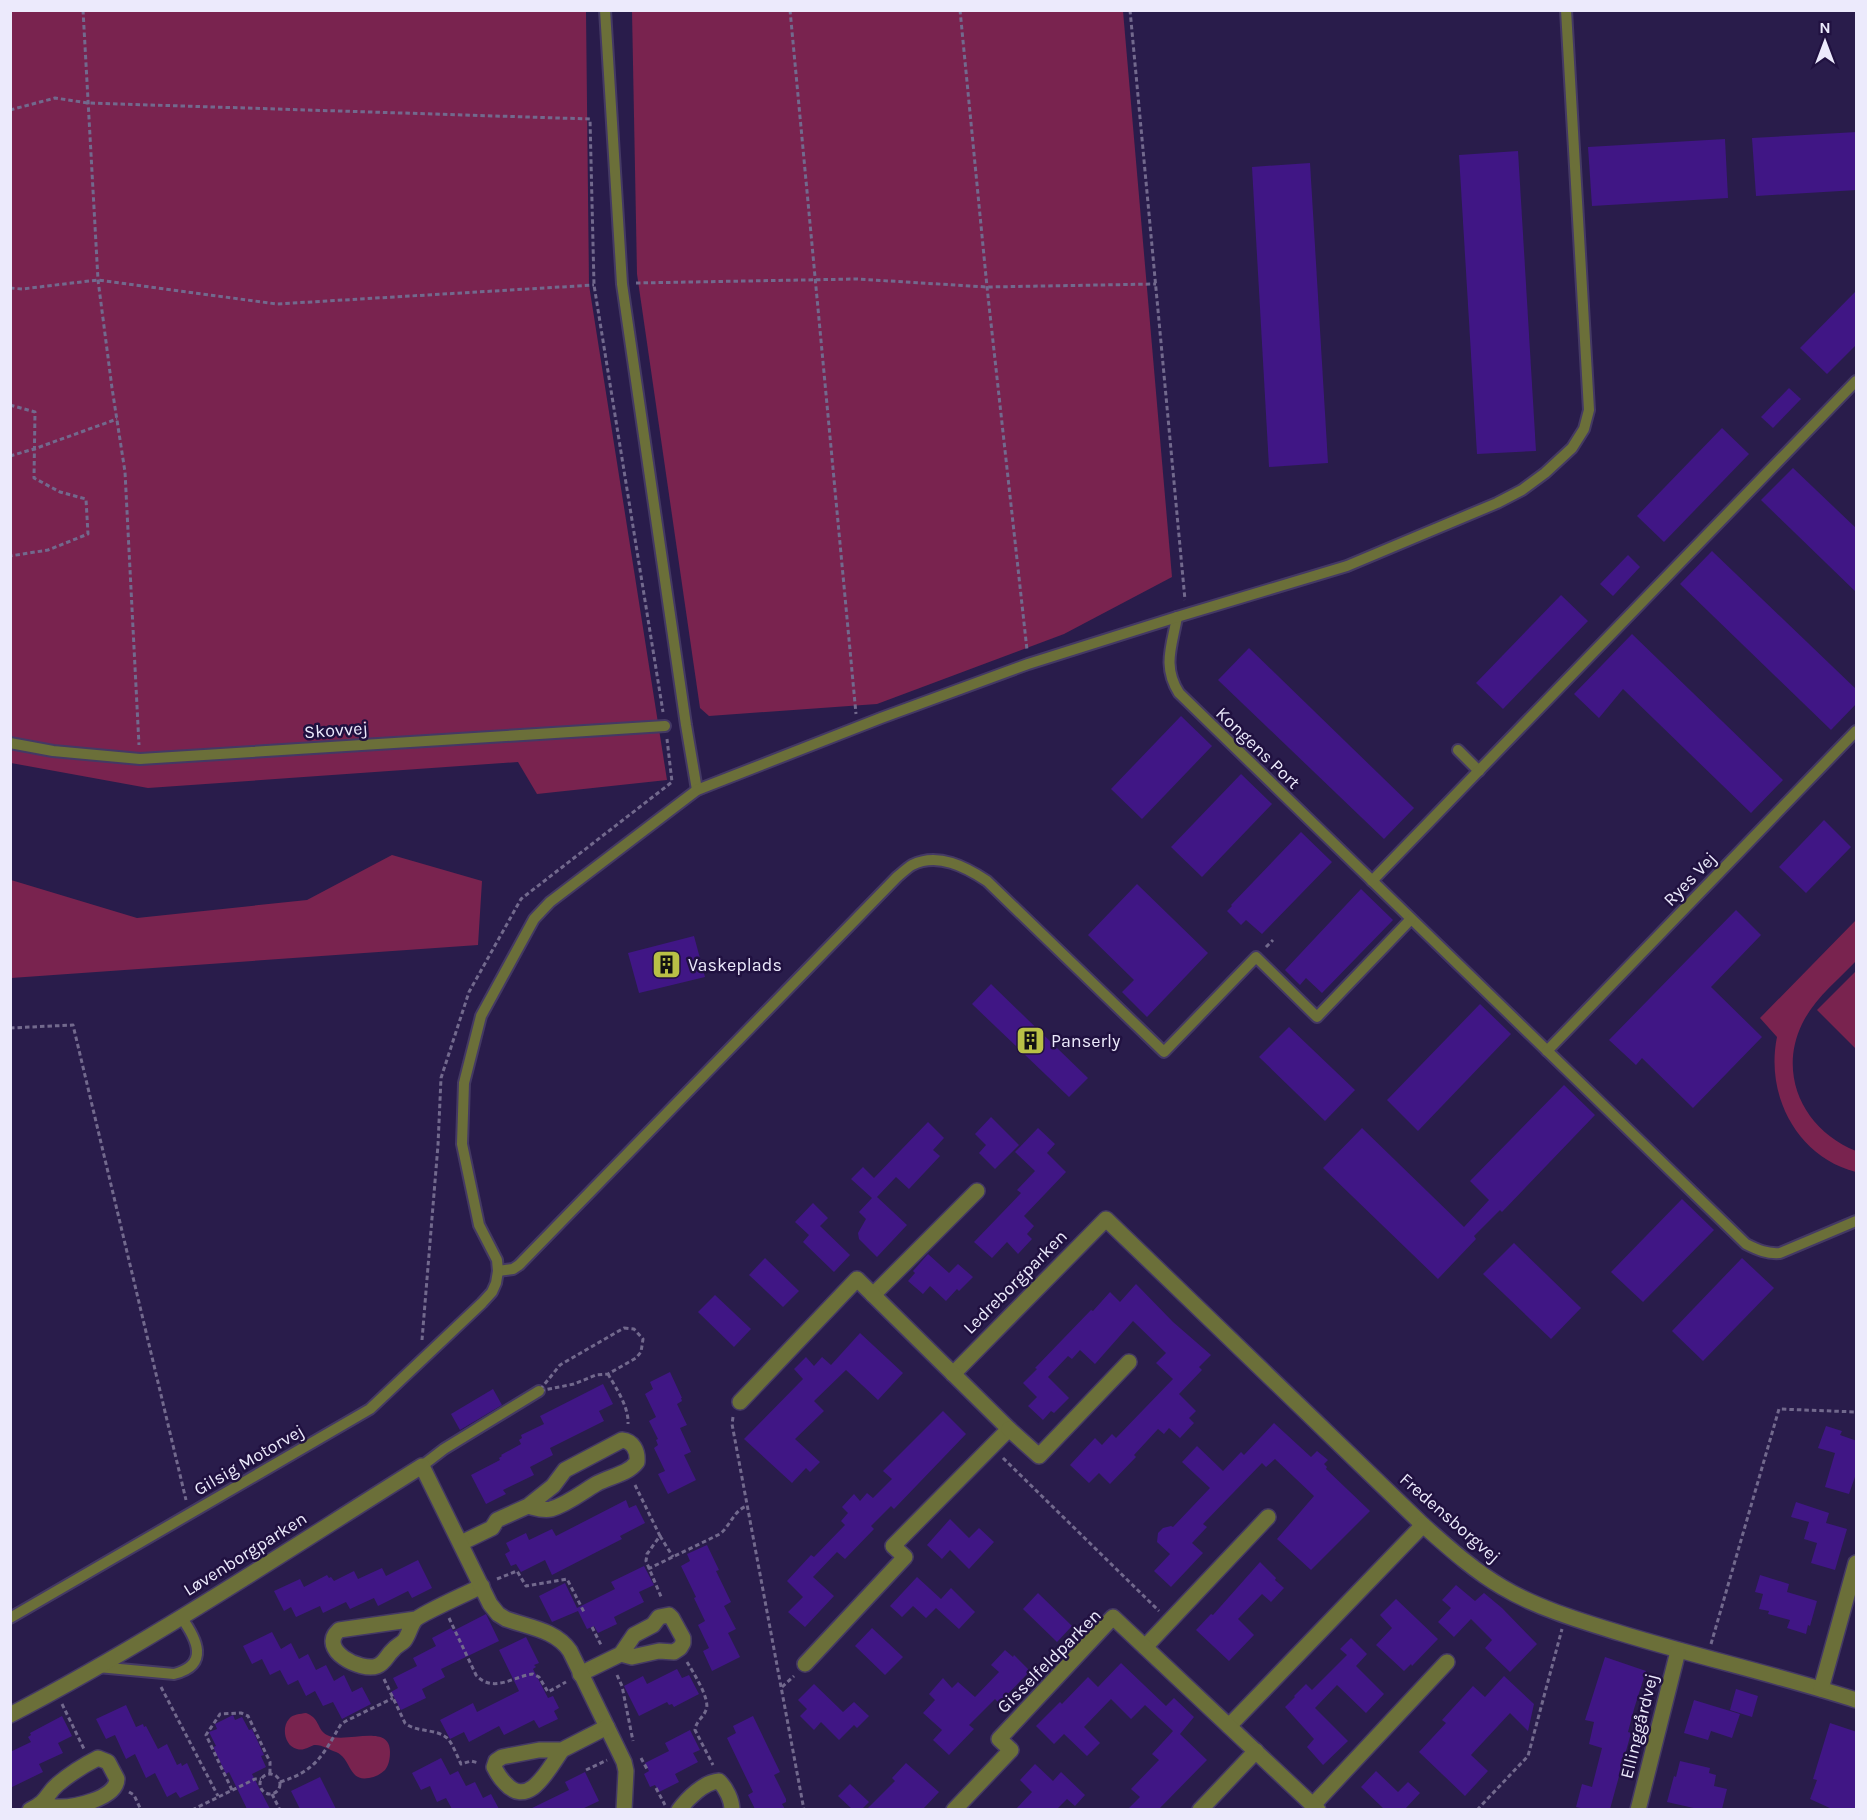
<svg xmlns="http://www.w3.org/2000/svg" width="1867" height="1820" font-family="Karla,sans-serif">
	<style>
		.green { fill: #79234f }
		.building { fill: #401685 }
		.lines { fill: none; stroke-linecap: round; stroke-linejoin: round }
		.lane-casing { stroke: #443964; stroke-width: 14 }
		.street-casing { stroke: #443964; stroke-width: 18 }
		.path { stroke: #72698d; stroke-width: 3; stroke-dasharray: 4.5 3; stroke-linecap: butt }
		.lane { stroke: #6b6f39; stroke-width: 10 }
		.street { stroke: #6b6f39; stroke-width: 15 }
		.labels { text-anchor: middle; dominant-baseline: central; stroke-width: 5; stroke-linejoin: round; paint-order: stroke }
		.street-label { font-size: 18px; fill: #eceafc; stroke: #201140 }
		.poi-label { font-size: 18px; fill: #eceafc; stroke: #201140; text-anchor: start }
	</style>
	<rect width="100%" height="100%" fill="#291c4b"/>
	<g class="green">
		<path d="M10,11H586L589,285L667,780L537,794L518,762L148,788L11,763Z"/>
		<path d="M632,11H1123L1172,577L1064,634L877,704L709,716L700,708L637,274Z"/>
		<path d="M392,855L482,881L478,945L11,978V880L137,918L307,900Z"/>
		<path d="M1856,920V961C1838,980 1814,999 1802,1024C1777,1076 1805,1131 1856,1151V1172C1797,1157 1765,1095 1777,1037L1760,1018Z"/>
		<path d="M1856,971V1049L1817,1010Z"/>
		<path d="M306,1713C320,1718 317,1730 327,1735C344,1745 390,1722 390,1752C390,1758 389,1765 385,1770C381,1774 375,1777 369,1778C348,1782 352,1759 336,1752C330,1750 321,1744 314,1745C308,1747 304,1751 297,1749C285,1746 281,1728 289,1719C293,1714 300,1714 306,1713Z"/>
	</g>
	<g class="building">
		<path d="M1857,132V190L1756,196L1752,138Z"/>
		<path d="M1725,139L1728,198L1592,206L1588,147Z"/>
		<path d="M1518,151L1536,451L1477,454L1459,155Z"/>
		<path d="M1310,163L1328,463L1269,467L1252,167Z"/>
		<path d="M1857,290V344L1827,374L1800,348Z"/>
		<path d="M1789,388L1801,399L1773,428L1761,417Z"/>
		<path d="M1722,428L1749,454L1664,542L1637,516Z"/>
		<path d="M1793,468L1857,529V593L1761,500Z"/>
		<path d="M1712,551L1857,690V703L1831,730L1680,584Z"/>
		<path d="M1628,555L1640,567L1613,596L1600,584Z"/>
		<path d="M1561,595L1588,621L1503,709L1476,683Z"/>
		<path d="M1632,634L1783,780L1751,813L1623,689L1599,718L1574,694Z"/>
		<path d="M1249,648L1414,808L1384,839L1218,680Z"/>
		<path d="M1181,716L1212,746L1142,819L1111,789Z"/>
		<path d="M1241,774L1272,804L1202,877L1171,847Z"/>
		<path d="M1824,820L1851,847L1806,893L1779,867Z"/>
		<path d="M1301,832L1332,862L1262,934L1246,920L1241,925L1227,911L1232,906L1231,905Z"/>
		<path d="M1137,884L1208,953L1147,1017L1122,992L1134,980L1088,935Z"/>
		<path d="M1361,889L1393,920L1322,993L1306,978L1300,985L1285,970Z"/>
		<path d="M1736,910L1761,935L1711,987L1762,1037L1693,1108L1642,1058L1636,1065L1609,1040Z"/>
		<path d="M694,936L705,977L639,993L628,953Z"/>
		<path d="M991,984L1088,1078L1069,1097L972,1004Z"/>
		<path d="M1480,1004L1511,1034L1418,1131L1387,1100Z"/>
		<path d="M1289,1027L1355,1090L1325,1121L1259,1057Z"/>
		<path d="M1564,1085L1595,1115L1502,1212L1500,1210L1474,1236L1476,1239L1438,1279L1323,1168L1362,1128L1464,1227L1489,1200L1470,1181Z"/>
		<path d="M991,1117L1019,1145L995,1169L979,1153L986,1145L975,1134Z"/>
		<path d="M928,1122L944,1138L933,1150L940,1156L909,1189L896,1177L877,1197L907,1225L877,1257L859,1239L858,1233L866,1219L859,1212L872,1198L851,1179L863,1167L874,1178Z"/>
		<path d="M1038,1128L1055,1144L1047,1153L1066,1172L1024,1216L1034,1226L1027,1234L1032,1239L1018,1254L1007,1242L992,1258L974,1242L1021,1193L1017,1190L1035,1171L1015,1152Z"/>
		<path d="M1682,1199L1714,1230L1643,1302L1611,1272Z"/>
		<path d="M813,1203L828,1218L820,1226L850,1255L834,1272L803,1242L809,1235L795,1222Z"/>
		<path d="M1514,1243L1581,1308L1551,1339L1483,1274Z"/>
		<path d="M928,1254L949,1273L958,1264L973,1277L959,1291L957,1289L946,1301L930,1286L923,1294L908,1281L915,1273L913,1271Z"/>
		<path d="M765,1258L799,1291L783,1307L749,1275Z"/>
		<path d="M1742,1258L1774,1288L1703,1361L1672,1331Z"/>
		<path d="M1136,1284L1173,1322L1211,1355L1199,1367L1202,1370L1179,1394L1196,1411L1189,1418L1194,1423L1180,1438L1169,1428L1164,1434L1158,1429L1134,1455L1136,1457L1110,1484L1099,1473L1089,1483L1070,1465L1095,1438L1102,1445L1112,1434L1116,1438L1173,1379L1156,1363L1166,1353L1133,1321L1095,1364L1080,1350L1072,1359L1068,1356L1048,1377L1069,1398L1054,1413L1051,1411L1043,1420L1028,1406L1037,1397L1023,1383L1037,1369L1035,1368L1091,1310L1093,1311L1110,1292L1120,1302Z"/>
		<path d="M715,1295L751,1329L734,1347L698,1312Z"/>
		<path d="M860,1333L903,1373L878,1400L846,1370L814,1401L824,1411L795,1439L820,1462L810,1472L806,1468L792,1483L744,1439L803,1379L794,1369L806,1357L814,1366L822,1357L831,1365Z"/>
		<path d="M670,1372L682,1398H681L682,1401L677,1404L687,1425L680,1428L691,1452L684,1455L696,1480L668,1494L658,1474L665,1471L654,1448L658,1445L656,1440L658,1439L649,1421L656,1417L645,1394L653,1389L650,1382Z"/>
		<path d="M603,1384L613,1404L599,1411L604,1421L550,1448L553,1455L530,1467L534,1475L503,1490L506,1494L486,1504L471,1475L500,1460L499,1458L502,1456L501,1455L521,1444L519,1440L522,1438L521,1435L544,1424L540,1416Z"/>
		<path d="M493,1389L502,1405L460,1430L451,1414Z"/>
		<path d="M943,1411L966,1434L894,1509L891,1506L871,1526L874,1529L845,1559L837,1552L813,1577L834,1596L805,1627L788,1612L803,1597L787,1581L811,1555L814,1557L845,1525L841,1521L848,1513L842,1507L854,1494L860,1501L867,1493L873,1498L892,1479L883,1471Z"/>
		<path d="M1274,1423L1311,1457L1317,1451L1328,1460L1324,1464L1327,1467L1326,1469L1370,1511L1311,1570L1277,1539L1314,1496L1275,1459L1266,1467L1262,1463L1203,1524L1207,1527L1192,1543L1203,1553L1171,1587L1154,1571L1170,1554L1157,1542L1158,1533L1163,1528L1171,1526L1173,1527L1210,1488L1182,1462L1197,1446L1223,1471L1241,1452L1244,1455Z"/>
		<path d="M1826,1426L1842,1431L1840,1435L1857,1441V1471L1849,1494L1825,1487L1835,1453L1818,1448Z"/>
		<path d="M626,1500L629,1508L636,1505L645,1523L620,1536L622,1539L552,1575L545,1560L521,1572L516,1564L511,1566L505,1554L510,1551L506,1543L526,1533L529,1540L552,1529L556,1536Z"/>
		<path d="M1796,1502L1829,1513L1826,1523L1847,1529L1835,1570L1811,1563L1817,1543L1804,1539L1809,1522L1791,1517Z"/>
		<path d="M950,1519L969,1538L979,1528L994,1542L969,1569L950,1550L942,1559L927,1545Z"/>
		<path d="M707,1545L719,1570L716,1571L731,1602L724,1606L736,1629L728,1633L740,1657L712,1671L703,1651L709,1648L698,1625L705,1621L694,1598L696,1597L681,1566L690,1561L687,1554Z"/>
		<path d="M418,1560L432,1588L412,1598L408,1591L378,1606L374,1598L350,1609L346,1602L323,1613L320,1606L296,1617L291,1607L284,1611L274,1591L300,1579L304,1587L327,1575L329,1578L331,1577L334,1581L354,1571L358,1579L382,1568L386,1576Z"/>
		<path d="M1260,1562L1276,1578L1275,1580L1284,1588L1271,1602L1262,1594L1238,1619L1254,1635L1229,1661L1196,1630L1211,1614L1213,1615Z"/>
		<path d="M644,1566L654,1585L639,1592L644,1602L614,1617L617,1624L598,1633L594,1626L587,1629L578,1611L552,1622L539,1596L565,1583L577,1608L615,1589L611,1582Z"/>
		<path d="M1760,1575L1789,1584L1787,1592L1817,1601L1810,1626L1808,1625L1806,1634L1787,1628L1790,1620L1768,1614L1769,1611L1759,1609L1763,1594L1755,1592Z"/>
		<path d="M917,1577L941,1599L951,1588L975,1612L959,1629L936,1608L926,1618L913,1606L902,1617L890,1606Z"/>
		<path d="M1456,1585L1475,1601L1484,1593L1502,1608L1537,1644L1510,1672L1485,1648L1492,1640L1471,1619L1454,1637L1438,1622L1451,1608L1442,1600Z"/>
		<path d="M1038,1593L1072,1626L1057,1642L1023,1609Z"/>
		<path d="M1396,1599L1438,1639L1412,1666L1411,1664L1404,1671L1376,1645L1392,1628L1380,1615Z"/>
		<path d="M486,1614L499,1641L441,1669L445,1677L422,1689L426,1698L401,1710L391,1692L398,1688L393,1678L417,1666L413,1658L436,1646L432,1638L451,1628L453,1631Z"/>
		<path d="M872,1628L903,1657L885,1675L855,1646Z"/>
		<path d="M272,1632L281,1649L291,1643L299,1659L308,1654L316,1670L326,1665L334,1681L344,1675L352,1692L362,1687L371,1704L342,1719L333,1702L323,1706L315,1691L306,1696L298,1680L288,1685L280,1670L270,1675L262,1659L252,1664L243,1646Z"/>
		<path d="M526,1637L539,1663L534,1665L536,1667L533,1669L548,1698L553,1696L559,1708L554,1711L558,1719L539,1728L534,1720L504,1735L499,1726L469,1742L464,1732L450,1739L440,1720L473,1703L477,1712L519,1691L499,1650Z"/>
		<path d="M1351,1638L1367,1654L1356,1666L1384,1694L1366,1713L1337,1685L1315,1708L1348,1741L1323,1765L1307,1747L1314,1739L1285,1707L1295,1697L1294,1696L1306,1684L1312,1690L1347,1655L1340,1649Z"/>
		<path d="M1005,1650L1013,1657L1014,1655L1030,1671L999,1703L995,1699L969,1725L974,1729L949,1755L933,1740L942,1730L923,1713L935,1700L929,1694L943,1678L952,1688L958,1682L975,1697L999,1672L991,1665Z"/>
		<path d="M1605,1657L1646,1671L1634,1709L1628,1732L1631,1733L1610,1809H1585L1576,1807L1582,1784L1592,1787L1602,1748L1589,1744L1594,1722L1585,1720Z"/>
		<path d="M1121,1663L1166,1706L1174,1698L1194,1717L1180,1734L1207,1760L1159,1809H1128L1140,1797L1131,1789L1159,1760L1152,1754L1173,1731L1145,1705L1131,1719L1111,1699L1084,1727L1100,1743L1087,1756L1064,1734L1054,1744L1036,1726L1060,1702L1062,1704L1088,1677L1098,1687Z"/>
		<path d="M677,1669L682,1678L689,1675L699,1694L674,1707L672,1704L669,1705L667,1702L639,1716L624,1686L643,1676L647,1684Z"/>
		<path d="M1504,1676L1534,1704L1528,1731L1510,1713L1471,1755L1488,1771L1465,1796L1419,1752L1446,1723L1442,1720L1473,1686L1485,1697Z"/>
		<path d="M814,1684L843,1712L854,1702L869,1716L857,1728L854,1725L839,1740L821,1722L814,1730L800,1716L807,1709L798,1700Z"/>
		<path d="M1736,1689L1758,1696L1752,1717L1730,1710Z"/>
		<path d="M1694,1700L1740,1714L1732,1738L1711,1731L1708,1740L1684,1733Z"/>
		<path d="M126,1705L136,1727L143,1724L144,1727L146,1726L158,1749L167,1744L177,1765L181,1763L182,1766L187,1763L199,1789L180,1798L176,1792L167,1797L155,1773L146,1778L135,1754L126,1759L115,1735L106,1739L96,1719Z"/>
		<path d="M233,1715L235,1720L242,1717L249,1730L252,1729L264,1755L261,1756L266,1767L252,1774L270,1809H247L229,1772L226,1774L213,1747L216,1746L209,1732L217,1729L215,1724Z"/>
		<path d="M62,1716L72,1736L58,1743L63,1753L39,1764L43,1772L10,1788V1752L31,1742L28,1737L31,1735L30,1733Z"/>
		<path d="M753,1716L780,1772L774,1775L786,1799V1802L782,1804L785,1809H755L748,1795L753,1792L727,1738L736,1733L733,1726Z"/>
		<path d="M1830,1723L1857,1732V1809H1832L1810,1799L1817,1780L1813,1779Z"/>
		<path d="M690,1730L700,1750L693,1753L698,1762L675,1774L679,1782L659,1792L655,1785L650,1787L644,1774L649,1771L645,1763L669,1751L665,1743Z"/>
		<path d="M441,1758L450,1775L458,1771L466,1786L475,1782L483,1798L491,1794L499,1809H452L446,1798L437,1802L430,1786L421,1790L412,1773Z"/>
		<path d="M1680,1761L1710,1768L1709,1773L1716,1775L1714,1786L1727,1789L1722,1809H1698L1667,1802L1674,1776L1676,1777Z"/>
		<path d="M906,1763L939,1792L923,1809H867L895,1781L892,1778Z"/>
		<path d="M1035,1764L1053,1781L1061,1772L1085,1795L1075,1806L1067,1799L1057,1809H1016L1032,1792L1020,1780Z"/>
		<path d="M1376,1771L1398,1792L1408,1782L1420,1793L1405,1809H1384L1361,1787Z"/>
		<path d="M585,1772L599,1801L582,1809H530L569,1790L565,1782Z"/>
		<path d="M320,1777L336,1809H300L291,1791Z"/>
		<path d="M850,1784L869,1802L862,1809H852L838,1796Z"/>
	</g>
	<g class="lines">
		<defs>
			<g id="lane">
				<path d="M605,10L622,284L686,725L697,790"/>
				<path d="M1177,617C1172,646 1162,666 1179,693L1746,1244C1758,1250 1767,1254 1780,1253L1856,1221"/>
				<path d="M10,743L53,751L140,759L665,726"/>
				<path d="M1458,750L1479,771"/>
				<path d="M1372,881L1856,381"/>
				<path d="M1547,1051L1856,731"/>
				<path d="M498,1271L513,1269L519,1265L897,877C902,873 907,868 912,865C938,852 966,867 987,881L1164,1052L1256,957L1317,1017L1411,919"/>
				<path d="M422,1466L444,1449L539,1391"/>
				<path d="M10,1618L370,1409L482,1303L492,1292L496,1283L498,1271L497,1260L479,1225L462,1144L464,1083L481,1016L534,919L550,902L697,790L881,718L1028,664L1177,617L1347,566L1497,503L1522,490L1545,473L1572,448L1584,429L1589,410L1566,10"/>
				<path d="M98,1667L174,1674C210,1665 197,1639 181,1617"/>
			</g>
			<g id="street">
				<path d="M873,1295L977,1191"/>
				<path d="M953,1374L1106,1219L1423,1525C1448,1547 1473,1570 1502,1587C1537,1608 1581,1621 1620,1633C1698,1657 1778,1675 1856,1700"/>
				<path d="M740,1402L857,1279L1009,1429L893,1546L905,1557L805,1664"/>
				<path d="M1009,1429L1039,1456L1129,1362"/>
				<path d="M461,1543L492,1528L497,1520L528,1506C536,1508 543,1511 551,1509C568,1504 581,1493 596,1484C610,1476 627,1475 637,1462C638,1451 633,1441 622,1440L565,1470L553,1486L528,1506"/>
				<path d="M416,1619L339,1630C317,1650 361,1672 377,1666C385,1663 387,1655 393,1650C396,1646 401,1644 404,1641C409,1635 410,1626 415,1620C420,1614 470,1592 482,1586"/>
				<path d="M1145,1647L1268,1517"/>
				<path d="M580,1674L621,1654L632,1657L659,1651L674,1652L680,1648L683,1643V1638L672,1618L669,1615L659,1617L653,1625L634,1635L621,1654"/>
				<path d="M1821,1689L1856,1563"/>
				<path d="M10,1715C152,1641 286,1551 422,1466L490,1604L498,1614L506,1619C528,1627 556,1630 570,1651L624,1762L626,1771L624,1810"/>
				<path d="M1229,1726L1423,1525"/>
				<path d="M562,1750C549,1768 529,1810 505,1783C500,1778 497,1773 494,1767L496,1761L502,1757L539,1750H562L607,1727"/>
				<path d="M1313,1805L1447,1662"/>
				<path d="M30,1810C49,1801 45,1795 58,1784C70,1774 84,1765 98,1758L108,1762L117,1779C116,1799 73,1808 56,1807C52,1807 47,1805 42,1804"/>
				<path d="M679,1810C688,1798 704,1782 719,1781C726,1788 732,1800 732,1810"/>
				<path d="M954,1810L1011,1750L999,1739L1113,1617L1318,1810"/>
				<path d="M1200,1810L1256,1751"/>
				<path d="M1638,1810L1678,1651"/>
			</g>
		</defs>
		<use href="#lane" class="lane-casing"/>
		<use href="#street" class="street-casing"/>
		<g class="path">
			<path d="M83,10L98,280L112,388L125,472L139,745"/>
			<path d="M790,10L856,714"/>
			<path d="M960,10L987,287L1027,650"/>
			<path d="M1130,10L1185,600"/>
			<path d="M10,110L55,98L88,103L590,119L594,285L663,712"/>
			<path d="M636,283L857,279L987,287L1156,284"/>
			<path d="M10,288L22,289L98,280L277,304L594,285"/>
			<path d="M10,405L35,412L34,478L60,492L86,499L88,534L48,550L10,556"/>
			<path d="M10,456L34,449L117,419"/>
			<path d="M1266,947L1273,940"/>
			<path d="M10,1028L73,1025L186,1500"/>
			<path d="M624,1328L634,1329L643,1339L641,1352L636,1358L608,1374L596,1375L574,1384L539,1391L560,1365Z"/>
			<path d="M422,1340L438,1145L441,1078L469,992L521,899L672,782L667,739"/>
			<path d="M608,1374C616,1388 629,1407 628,1424"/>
			<path d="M733,1417L732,1424L804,1810"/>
			<path d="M1003,1458L1159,1611"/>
			<path d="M635,1485L660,1536L647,1554L646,1561L662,1599"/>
			<path d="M660,1536L673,1557"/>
			<path d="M648,1569L720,1534C730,1526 734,1510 747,1506"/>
			<path d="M497,1579L517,1571L526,1586L567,1579L585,1614"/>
			<path d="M449,1618L476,1675C493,1694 514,1676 533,1674L539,1677L548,1692L566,1682"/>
			<path d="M592,1627L601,1645"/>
			<path d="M1711,1644L1779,1409L1856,1412"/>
			<path d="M687,1662C693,1672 711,1700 706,1710C703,1718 696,1721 695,1730L713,1765"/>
			<path d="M617,1675L622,1686L633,1741"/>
			<path d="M384,1679L405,1723C417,1733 435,1728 447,1738C453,1744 457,1756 461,1764L471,1761L479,1763"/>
			<path d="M161,1687L218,1796"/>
			<path d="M782,1687L794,1676"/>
			<path d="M62,1704L84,1749"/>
			<path d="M641,1758L647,1769"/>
			<path d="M586,1770L607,1760"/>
			<circle cx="270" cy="1784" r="10"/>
			<path d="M280,1782C316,1771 323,1755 341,1724L346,1721L393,1698"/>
			<path d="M656,1788L665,1805"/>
			<path d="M232,1790L206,1735L220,1714L241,1713L248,1716L270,1762V1774"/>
			<path d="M129,1792L134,1795L141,1810"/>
			<path d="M272,1794L280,1810"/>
			<path d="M192,1810L255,1779H261"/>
			<path d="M1477,1810L1528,1756L1562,1629"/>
		</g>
		<use href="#lane" class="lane"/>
		<use href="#street" class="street"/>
	</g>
	<defs>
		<symbol id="building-square" viewBox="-11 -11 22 22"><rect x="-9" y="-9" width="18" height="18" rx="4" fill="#b9c046" stroke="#201140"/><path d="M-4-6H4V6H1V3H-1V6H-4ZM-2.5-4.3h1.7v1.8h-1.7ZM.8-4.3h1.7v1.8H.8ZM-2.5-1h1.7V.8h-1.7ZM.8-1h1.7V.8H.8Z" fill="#111"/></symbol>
	</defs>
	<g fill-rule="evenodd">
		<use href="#building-square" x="650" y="948" width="33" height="33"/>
		<use href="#building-square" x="1014" y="1024" width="33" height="33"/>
	</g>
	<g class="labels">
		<g class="street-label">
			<text transform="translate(336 730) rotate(-4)">Skovvej</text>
			<text transform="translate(1258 748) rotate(44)">Kongens Port</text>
			<text transform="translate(1690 879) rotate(-46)">Ryes Vej</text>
			<text transform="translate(1015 1282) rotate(-45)">Ledreborgparken</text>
			<text transform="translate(249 1460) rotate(-30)">Gilsig Motorvej</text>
			<text transform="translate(1450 1518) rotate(41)">Fredensborgvej</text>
			<text transform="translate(245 1554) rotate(-32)">Løvenborgparken</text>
			<text transform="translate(1049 1661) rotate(-45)">Gisselfeldparken</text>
			<text transform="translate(1639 1726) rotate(-76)">Ellinggårdvej</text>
		</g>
		<g class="poi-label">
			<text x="688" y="965">Vaskeplads</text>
			<text x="1051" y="1041">Panserly</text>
		</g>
	</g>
	<rect width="1867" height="1820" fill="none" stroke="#eceafc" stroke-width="24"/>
	<g transform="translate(1825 42)" stroke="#201140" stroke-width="4.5" paint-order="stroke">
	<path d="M0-4.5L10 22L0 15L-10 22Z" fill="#eceafc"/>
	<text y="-9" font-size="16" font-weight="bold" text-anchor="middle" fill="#eceafc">N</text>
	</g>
</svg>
